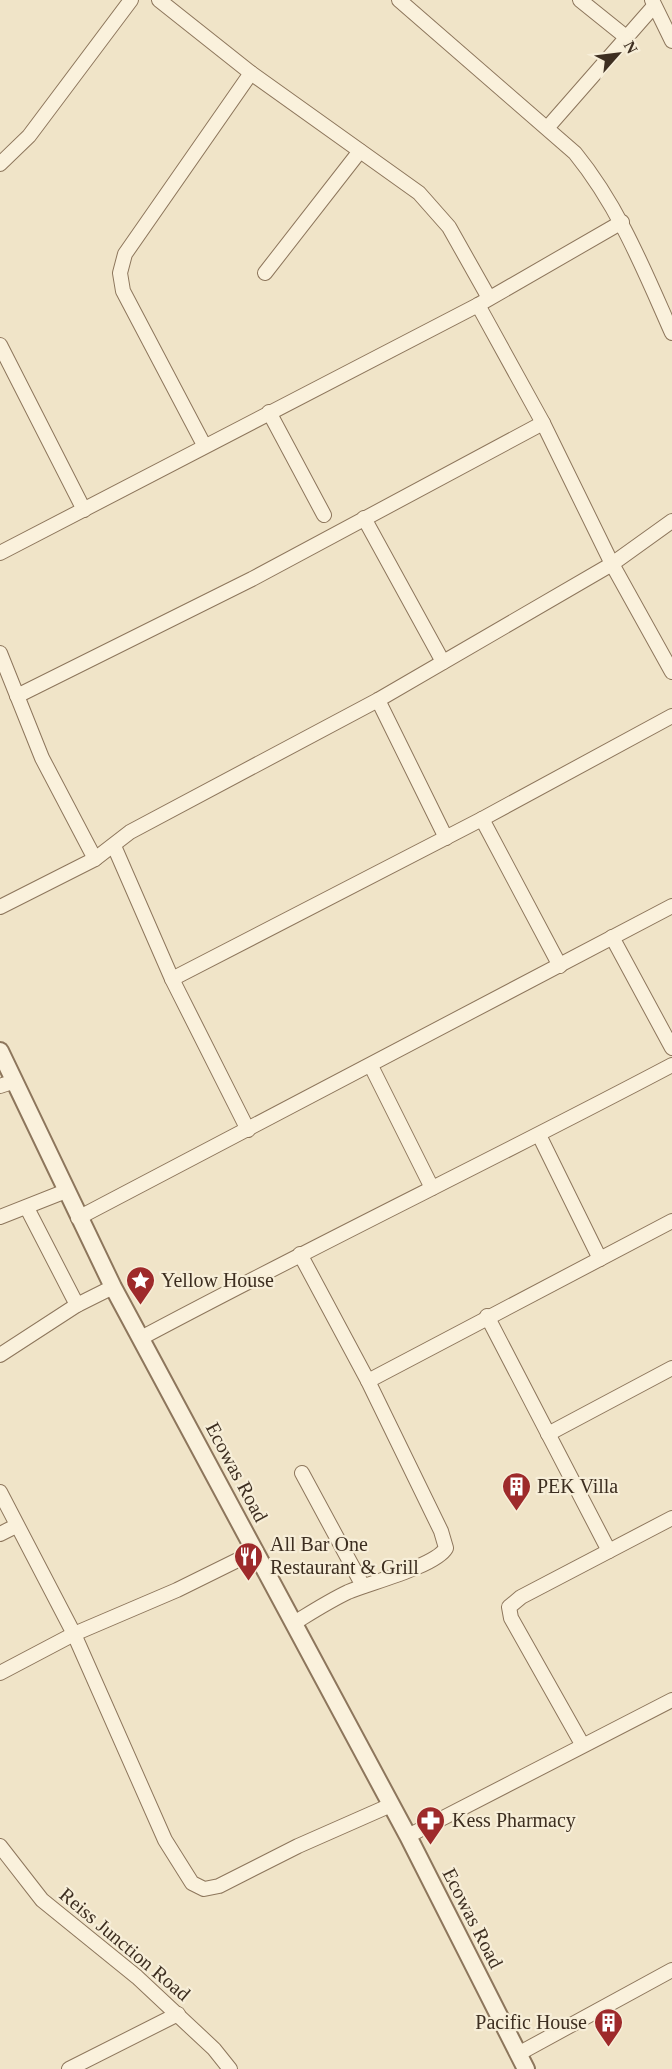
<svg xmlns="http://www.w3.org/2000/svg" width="672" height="2069" font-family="Georgia,serif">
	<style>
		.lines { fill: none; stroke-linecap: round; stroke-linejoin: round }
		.minor-casing { stroke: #8d765c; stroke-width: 16 }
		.tertiary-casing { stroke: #8d765c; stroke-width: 20 }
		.minor { stroke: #faf1dc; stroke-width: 14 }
		.tertiary { stroke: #faf1dc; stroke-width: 16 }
		.labels { text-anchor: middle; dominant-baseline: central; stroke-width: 4.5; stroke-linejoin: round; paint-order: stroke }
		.poi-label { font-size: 20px; fill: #3d2e20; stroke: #f7eed8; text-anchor: start }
		.street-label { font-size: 20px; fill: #3d2e20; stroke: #f7eed8 }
	</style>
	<rect width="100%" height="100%" fill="#f0e4c8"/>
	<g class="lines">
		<defs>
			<g id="minor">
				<path d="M159,0L251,73L419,193L449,227L489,298"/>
				<path d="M399,0L575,153C619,207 644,270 672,333"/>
				<path d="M580,0L626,37"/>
				<path d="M652,0L672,41"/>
				<path d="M548,127L654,6"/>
				<path d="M0,164L29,136L131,0"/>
				<path d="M265,273L360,151"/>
				<path d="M478,305L543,423L612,564L672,672"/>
				<path d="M0,345L84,510"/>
				<path d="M269,412L324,515"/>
				<path d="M204,445L123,291L120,273L125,254L251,73"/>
				<path d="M364,518L443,662"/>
				<path d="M0,553L478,305L622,222"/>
				<path d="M0,653L42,758L95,859"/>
				<path d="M17,696L252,579L543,423"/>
				<path d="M378,700L446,838"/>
				<path d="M482,819L560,966"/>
				<path d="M114,846L172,979L248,1130"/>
				<path d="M0,907L95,859L130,832L378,700L612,564L672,521"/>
				<path d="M612,937L672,1048"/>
				<path d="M172,979L482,819L672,716"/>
				<path d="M371,1066L432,1188"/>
				<path d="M0,1086L15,1081"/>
				<path d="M539,1135L600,1259"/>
				<path d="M27,1208L77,1305"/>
				<path d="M0,1217L66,1191"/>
				<path d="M78,1218L672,906"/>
				<path d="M487,1316L609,1551"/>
				<path d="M141,1338C317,1244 496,1158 672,1065"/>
				<path d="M0,1355L77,1305L113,1287"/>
				<path d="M368,1381L672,1221"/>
				<path d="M548,1434L672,1368"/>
				<path d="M302,1473L363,1586"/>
				<path d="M0,1492L74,1634L165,1840L192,1883L204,1889L219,1886L298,1846L391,1805"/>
				<path d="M0,1534L16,1526"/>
				<path d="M294,1623C312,1612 329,1601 348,1592C369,1583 436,1566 446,1548L441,1531L368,1381L300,1254"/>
				<path d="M0,1673L74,1634L177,1590L256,1551"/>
				<path d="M582,1744L511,1618L509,1607L521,1597L672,1518"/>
				<path d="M408,1836L672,1700"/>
				<path d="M0,1846L42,1900L137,1977L214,2049L230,2069"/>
				<path d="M518,2054L672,1970"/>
				<path d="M69,2069L178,2014"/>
			</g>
			<path id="tertiary" d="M0,1051L113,1287L408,1836L526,2069"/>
		</defs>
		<use href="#minor" class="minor-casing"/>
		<use href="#tertiary" class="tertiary-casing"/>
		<use href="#minor" class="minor"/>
		<use href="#tertiary" class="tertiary"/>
	</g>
	<defs>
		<symbol id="sight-pin" viewBox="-11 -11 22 30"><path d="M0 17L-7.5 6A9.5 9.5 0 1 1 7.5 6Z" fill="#9e2a2b" stroke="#f7eed8"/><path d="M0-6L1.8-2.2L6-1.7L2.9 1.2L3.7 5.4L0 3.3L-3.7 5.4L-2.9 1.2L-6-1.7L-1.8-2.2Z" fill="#fff"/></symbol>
		<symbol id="building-pin" viewBox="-11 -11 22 30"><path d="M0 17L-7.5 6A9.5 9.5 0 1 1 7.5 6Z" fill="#9e2a2b" stroke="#f7eed8"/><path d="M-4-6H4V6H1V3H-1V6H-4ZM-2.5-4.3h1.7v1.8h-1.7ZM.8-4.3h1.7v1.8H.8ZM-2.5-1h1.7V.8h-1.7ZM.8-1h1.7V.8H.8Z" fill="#fff"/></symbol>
		<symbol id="restaurant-pin" viewBox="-11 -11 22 30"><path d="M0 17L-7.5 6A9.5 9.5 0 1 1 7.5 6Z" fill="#9e2a2b" stroke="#f7eed8"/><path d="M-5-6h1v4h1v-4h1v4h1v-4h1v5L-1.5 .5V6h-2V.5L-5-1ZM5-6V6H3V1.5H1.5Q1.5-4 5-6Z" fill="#fff"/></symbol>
		<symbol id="pharmacy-pin" viewBox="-11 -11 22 30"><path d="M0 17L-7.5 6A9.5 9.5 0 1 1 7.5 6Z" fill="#9e2a2b" stroke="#f7eed8"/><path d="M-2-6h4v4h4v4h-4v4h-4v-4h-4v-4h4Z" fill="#fff"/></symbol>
	</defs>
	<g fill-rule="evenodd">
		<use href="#sight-pin" x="124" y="1264" width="33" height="45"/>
		<use href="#building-pin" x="500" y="1470" width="33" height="45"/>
		<use href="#restaurant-pin" x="232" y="1540" width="33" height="45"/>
		<use href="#pharmacy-pin" x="414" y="1804" width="33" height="45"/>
		<use href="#building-pin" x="592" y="2006" width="33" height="45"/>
	</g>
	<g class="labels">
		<g class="poi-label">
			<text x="161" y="1280">Yellow House</text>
			<text x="537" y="1486">PEK Villa</text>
			<text x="270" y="1544">All Bar One<tspan x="270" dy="23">Restaurant &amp; Grill</tspan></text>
			<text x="452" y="1820">Kess Pharmacy</text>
			<text x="587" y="2022" text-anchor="end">Pacific House</text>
		</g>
		<g class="street-label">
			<text transform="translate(237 1472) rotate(62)">Ecowas Road</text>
			<text transform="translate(473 1918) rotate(63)">Ecowas Road</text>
			<text transform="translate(125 1944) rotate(40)">Reiss Junction Road</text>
		</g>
	</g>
	<g transform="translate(618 54) rotate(62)" stroke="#f7eed8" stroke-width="4.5" paint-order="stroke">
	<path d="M0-4.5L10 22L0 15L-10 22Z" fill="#3d2e20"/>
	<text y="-9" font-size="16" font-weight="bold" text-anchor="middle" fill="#3d2e20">N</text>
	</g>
</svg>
